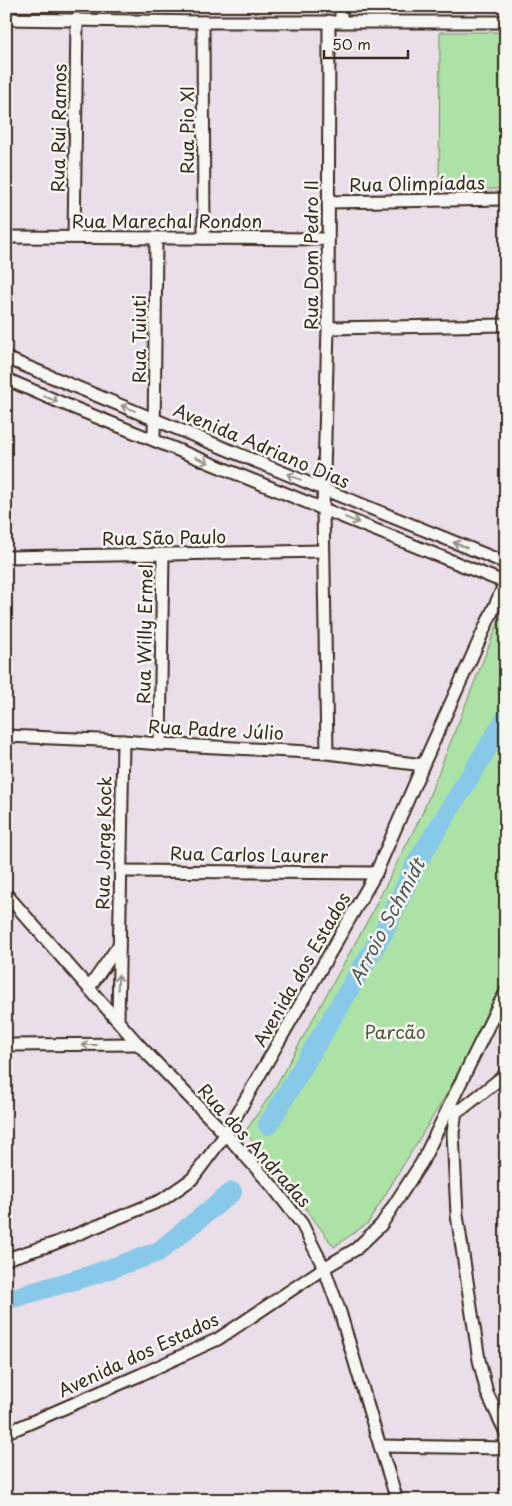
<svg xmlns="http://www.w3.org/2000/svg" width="512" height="1506" font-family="'Playpen Sans',sans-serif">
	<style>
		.green { fill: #ace2a5; stroke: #748662 }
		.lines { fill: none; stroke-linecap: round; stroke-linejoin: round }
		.river { stroke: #88c8e9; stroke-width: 20 }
		.minor-casing { stroke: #3b2a1e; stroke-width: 15 }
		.minor { stroke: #f6f6f2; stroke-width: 11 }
		.oneway { stroke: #989088 }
		.labels { text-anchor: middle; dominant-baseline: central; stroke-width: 5; stroke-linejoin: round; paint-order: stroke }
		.street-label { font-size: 18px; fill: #3b2a1e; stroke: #f6f6f2 }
		.park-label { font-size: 18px; fill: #575840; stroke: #f6f6f2 }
		.water-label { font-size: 19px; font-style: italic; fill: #52595b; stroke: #f6f6f2 }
	</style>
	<rect width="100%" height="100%" fill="#eadee8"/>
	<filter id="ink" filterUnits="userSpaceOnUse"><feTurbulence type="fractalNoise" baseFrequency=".02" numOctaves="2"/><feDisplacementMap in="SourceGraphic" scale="10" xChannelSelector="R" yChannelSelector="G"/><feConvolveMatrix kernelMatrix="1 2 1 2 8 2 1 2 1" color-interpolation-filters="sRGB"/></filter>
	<g filter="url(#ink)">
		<g class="green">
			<path d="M440,32H506V189H439Z"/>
			<path d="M506,603V983L487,1012L465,1064L368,1223L334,1247L296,1195L245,1132L273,1091L368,920L422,814Z"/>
		</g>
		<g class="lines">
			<g class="river">
				<path d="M268,1125L383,933L416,864L506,718"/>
				<path d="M6,1300L92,1275L158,1252L232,1192"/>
			</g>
			<defs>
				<g id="minor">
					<path d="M6,19L203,22H506"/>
					<path d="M341,21V6"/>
					<path d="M203,22L204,238"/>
					<path d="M328,202L506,199"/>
					<path d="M6,237L328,239"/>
					<path d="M74,237L77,19"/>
					<path d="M328,328L506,325"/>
					<path d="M6,358L323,489L506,563"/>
					<path d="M6,379L57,401L506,583"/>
					<path d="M154,440L156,238"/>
					<path d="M6,557L323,551"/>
					<path d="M6,736L123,741L160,744L327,753L423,765"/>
					<path d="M160,744L163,555"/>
					<path d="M327,753L323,509L328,328L329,21"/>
					<path d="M121,871L376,873"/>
					<path d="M6,894L138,1044L233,1142L273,1187L302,1224L324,1268L340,1312L374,1427L397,1500"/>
					<path d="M89,988L119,945"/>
					<path d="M118,1020L123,741"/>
					<path d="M6,1045L138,1044"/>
					<path d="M450,1108L456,1110L462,1109L506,1074"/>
					<path d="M456,1110L453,1133L457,1215L479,1360L487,1393L506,1433"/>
					<path d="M6,1259L53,1244L162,1200L192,1179L225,1135L376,873L423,765L506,581"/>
					<path d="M6,1432L18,1428L140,1375L218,1339L324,1268L356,1249L381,1225L422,1162L498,1006L506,992"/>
					<path d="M380,1446L506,1448"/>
				</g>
			</defs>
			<use href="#minor" class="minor-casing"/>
			<use href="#minor" class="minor"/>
		</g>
		<defs><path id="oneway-shaft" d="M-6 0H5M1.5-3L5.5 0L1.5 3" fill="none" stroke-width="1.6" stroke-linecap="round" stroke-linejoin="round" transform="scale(1.25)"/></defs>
		<g class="oneway">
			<use href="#oneway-shaft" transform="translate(51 399) rotate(23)"/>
			<use href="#oneway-shaft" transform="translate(128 408) rotate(-158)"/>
			<use href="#oneway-shaft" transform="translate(202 460) rotate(22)"/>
			<use href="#oneway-shaft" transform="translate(294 477) rotate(-157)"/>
			<use href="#oneway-shaft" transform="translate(352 520) rotate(22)"/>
			<use href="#oneway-shaft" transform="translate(460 545) rotate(-158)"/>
			<use href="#oneway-shaft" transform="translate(118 982) rotate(-89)"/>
			<use href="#oneway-shaft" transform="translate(89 1045) rotate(180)"/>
		</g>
	</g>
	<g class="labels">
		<g class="street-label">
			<text transform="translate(58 128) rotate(-89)">Rua Rui Ramos</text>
			<text transform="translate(186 130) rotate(-90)">Rua Pio XI</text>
			<text transform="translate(417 183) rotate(-1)">Rua Olimpíadas</text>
			<text x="167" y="220">Rua Marechal Rondon</text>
			<text transform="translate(310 255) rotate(-90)">Rua Dom Pedro II</text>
			<text transform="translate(138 339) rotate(-90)">Rua Tuiuti</text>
			<text transform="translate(262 445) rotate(23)">Avenida Adriano Dias</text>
			<text transform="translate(164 537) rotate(-1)">Rua São Paulo</text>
			<text transform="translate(144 634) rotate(-89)">Rua Willy Ermel</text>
			<text transform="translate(216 729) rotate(3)">Rua Padre Júlio</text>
			<text transform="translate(103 843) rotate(-89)">Rua Jorge Kock</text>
			<text transform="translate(249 854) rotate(1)">Rua Carlos Laurer</text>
			<text transform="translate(301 969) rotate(-60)">Avenida dos Estados</text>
			<text transform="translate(255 1145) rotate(48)">Rua dos Andradas</text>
			<text transform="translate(138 1354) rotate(-25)">Avenida dos Estados</text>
		</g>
		<g class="park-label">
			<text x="395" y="1031">Parcão</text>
		</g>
		<g class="water-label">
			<text transform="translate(386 921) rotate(-62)">Arroio Schmidt</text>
		</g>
	</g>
	<rect width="512" height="1506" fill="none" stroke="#f6f6f2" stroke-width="25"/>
	<rect x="12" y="12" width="487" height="1481" fill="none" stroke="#3b2a1e" stroke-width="2" filter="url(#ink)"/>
	<path d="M324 50v8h84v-8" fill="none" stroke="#3b2a1e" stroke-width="2.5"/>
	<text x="332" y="50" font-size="15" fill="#3b2a1e" stroke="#f6f6f2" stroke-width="4" paint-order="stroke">50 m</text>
</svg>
